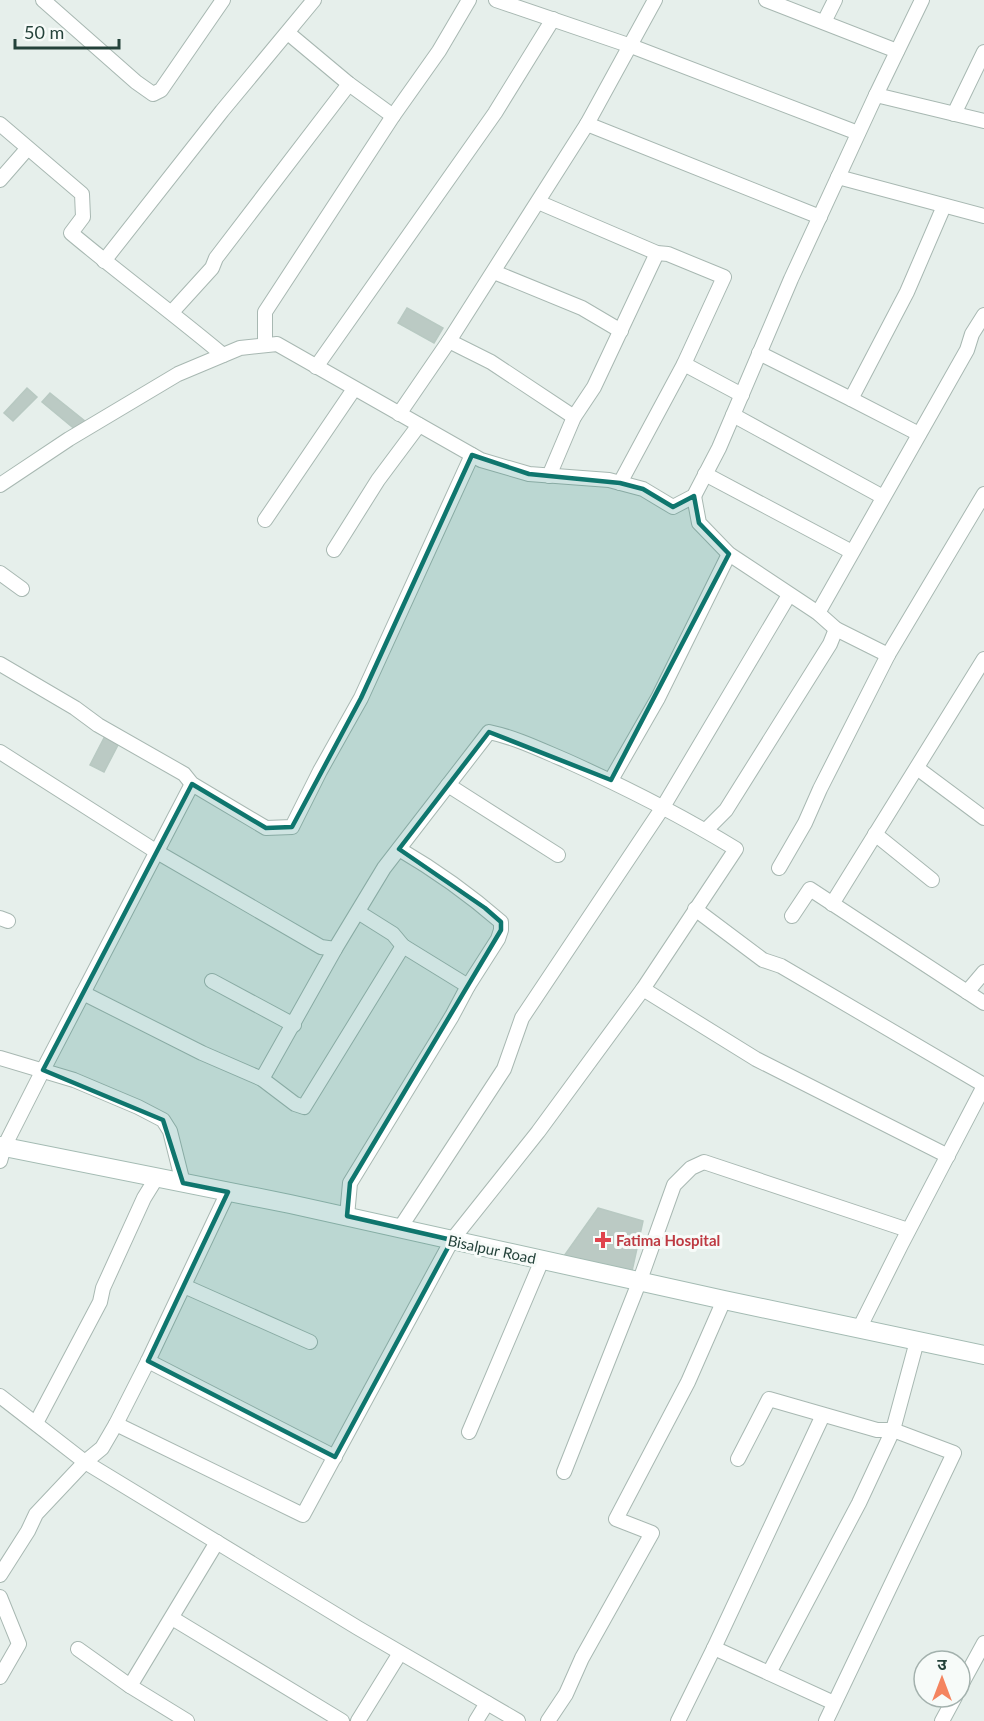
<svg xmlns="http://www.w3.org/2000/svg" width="984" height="1721" font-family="Lato,'Noto Sans Devanagari',sans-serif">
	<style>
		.building { fill: #bbcac4; stroke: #b8c9c2; stroke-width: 1.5 }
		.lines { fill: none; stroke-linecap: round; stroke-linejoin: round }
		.street-casing { stroke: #a8b8b2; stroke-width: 16 }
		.secondary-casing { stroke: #a4bbb3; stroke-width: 20 }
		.street { stroke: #fff; stroke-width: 14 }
		.secondary { stroke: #fff; stroke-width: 18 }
		.marked { fill: #0f766e; fill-opacity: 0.2; stroke: #0f766e; stroke-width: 4.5; stroke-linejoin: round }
		.health-dot { fill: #e0444e; stroke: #f7fbf9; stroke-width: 2 }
		.labels { text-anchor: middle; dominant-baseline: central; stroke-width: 6; stroke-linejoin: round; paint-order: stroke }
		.health-label { font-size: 15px; font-weight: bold; fill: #be3a42; stroke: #f7fbf9; text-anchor: start }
		.street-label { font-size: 15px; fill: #24423a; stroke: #f7fbf9 }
	</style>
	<rect width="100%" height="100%" fill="#e6efeb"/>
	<g class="building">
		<path d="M407,308L443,328L434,343L398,323Z"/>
		<path d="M27,388L37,397L13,421L4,413Z"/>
		<path d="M50,393L85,421L77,431L42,402Z"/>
		<path d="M105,736L119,743L104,772L90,765Z"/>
		<path d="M598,1208L643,1221L632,1271L564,1256Z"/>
	</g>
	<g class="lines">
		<defs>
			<g id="street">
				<path d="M43,0L136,82L153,94L161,90L223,0"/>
				<path d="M496,0L631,46L858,133"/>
				<path d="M766,0L897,51"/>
				<path d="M824,22L835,0"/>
				<path d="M288,33L349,84L393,116"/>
				<path d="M876,95L922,0"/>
				<path d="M954,114L984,52"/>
				<path d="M0,124L82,194L83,217L71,233C121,275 173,313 223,355"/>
				<path d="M587,124L820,217"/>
				<path d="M838,177L984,216"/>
				<path d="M0,180L27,149"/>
				<path d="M538,202L657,253L668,254L724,277L684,364L620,483"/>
				<path d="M104,261L222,111L314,0"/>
				<path d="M494,272L582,308L621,331"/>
				<path d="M172,312L212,268L216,258L349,84"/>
				<path d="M449,341L491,362L574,417"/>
				<path d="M265,345V312L393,116L439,51L469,0"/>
				<path d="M759,353L851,399L919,434"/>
				<path d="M684,364L742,395"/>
				<path d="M316,367L495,113L553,19"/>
				<path d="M851,399L907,292L944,206"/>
				<path d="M399,414L449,341L587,124L655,0"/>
				<path d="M733,415L883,497"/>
				<path d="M705,474L852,552"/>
				<path d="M549,476L574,417L594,387L657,253"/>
				<path d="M0,485L69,439L178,374L240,348L277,344L481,460L529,474L609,480L643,489L673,507L694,496L719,448L791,279L876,95L984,121"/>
				<path d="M694,496L699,523L729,554L818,613L836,629L888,655"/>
				<path d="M265,520L354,389"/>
				<path d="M334,550L378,480L419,425"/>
				<path d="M0,573L22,589"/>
				<path d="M818,613L967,350L972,334L984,315"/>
				<path d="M0,664L75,708L98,725L184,774L192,784L266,828L292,827L320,771L361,698L472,455"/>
				<path d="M0,752L157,852L321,947L335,949"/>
				<path d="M917,768L984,818"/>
				<path d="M611,780L658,698L729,554"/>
				<path d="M448,785L558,855"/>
				<path d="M706,830L726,810L830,644L836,629"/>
				<path d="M875,834L932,880"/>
				<path d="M779,868L805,823L820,789L888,655L984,494"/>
				<path d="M832,904L984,659"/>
				<path d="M695,909L763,960L781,966L984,1085"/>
				<path d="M358,912L393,934L403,946L468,986"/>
				<path d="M792,916L810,889L984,1003"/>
				<path d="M0,918L8,921"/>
				<path d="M212,981L294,1025"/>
				<path d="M643,989L756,1059L948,1156"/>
				<path d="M967,992L984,972"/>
				<path d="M83,993L202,1053L262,1079L295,1104L304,1107L403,946"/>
				<path d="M0,1058L74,1080L138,1107L163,1120L170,1131L183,1183"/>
				<path d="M0,1161L4,1147L43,1070L192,784"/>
				<path d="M347,1216L350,1183L452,1016L468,986L498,939L501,930V922C470,895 435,870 399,849"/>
				<path d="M400,1228L504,1069L522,1018L663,807L789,595"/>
				<path d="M184,1286L310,1342"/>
				<path d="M859,1329L901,1245L984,1086"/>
				<path d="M148,1361L335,1457"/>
				<path d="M0,1396L85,1462L358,1628L518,1721"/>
				<path d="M36,1423L100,1302L103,1288L144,1198L157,1177"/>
				<path d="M116,1424L303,1515L452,1240L538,1132L643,989L736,849C682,816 625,787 567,761C541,750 517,738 489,732L384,868L335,949L262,1079"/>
				<path d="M469,1432L542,1260"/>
				<path d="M738,1459L769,1399L877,1430H893L954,1453L826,1721"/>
				<path d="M564,1472L640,1280L674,1185L691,1168L704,1162L908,1230"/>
				<path d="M0,1575L28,1531L36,1514L85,1462L102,1448L116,1424L148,1361L228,1192"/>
				<path d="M0,1597L19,1644L0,1677"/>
				<path d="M172,1618L342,1721"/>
				<path d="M714,1648L834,1703"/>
				<path d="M78,1649L130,1686L187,1721"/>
				<path d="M769,1673L859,1503L893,1430L917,1341"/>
				<path d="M130,1686L217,1542"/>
				<path d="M960,1687L984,1643"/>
				<path d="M358,1721L400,1653"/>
				<path d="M476,1721L487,1703"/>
				<path d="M548,1721L566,1694L582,1658L652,1533L616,1519L688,1382L724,1300"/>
				<path d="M678,1721L714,1648L823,1415"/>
				<path d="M942,1721L955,1697"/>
			</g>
			<path id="secondary" d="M0,1146L290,1204L724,1300L984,1355"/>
		</defs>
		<use href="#street" class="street-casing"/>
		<use href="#secondary" class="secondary-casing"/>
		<use href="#street" class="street"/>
		<use href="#secondary" class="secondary"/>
	</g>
	<path class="marked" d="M472,455L529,474L620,483L643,489L673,507L694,496L699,523L729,554L611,780L489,732L399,849L485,908L501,922V930L350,1183L347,1216L452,1240L335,1457L148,1361L228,1192L183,1183L163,1120L43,1070L192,784L266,828L292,827L361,698Z"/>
	<path class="health-dot" d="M600 1231h6v6h6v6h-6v6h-6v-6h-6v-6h6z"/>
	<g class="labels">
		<g class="health-label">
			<text x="616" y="1240">Fatima Hospital</text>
		</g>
		<g class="street-label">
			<text transform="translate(492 1249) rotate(12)">Bisalpur Road</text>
		</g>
	</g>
	<g transform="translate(942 1679)"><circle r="28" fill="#f7fbf9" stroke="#a3b1ad" stroke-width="1.5"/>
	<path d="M0-4.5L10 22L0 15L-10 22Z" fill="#f4845f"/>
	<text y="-9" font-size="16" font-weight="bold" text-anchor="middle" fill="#24423a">उ</text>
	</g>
	<path d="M15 39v9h104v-9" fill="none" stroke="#24423a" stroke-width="3"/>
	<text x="24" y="39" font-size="18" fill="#24423a" stroke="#f7fbf9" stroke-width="4.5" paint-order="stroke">50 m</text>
</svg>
